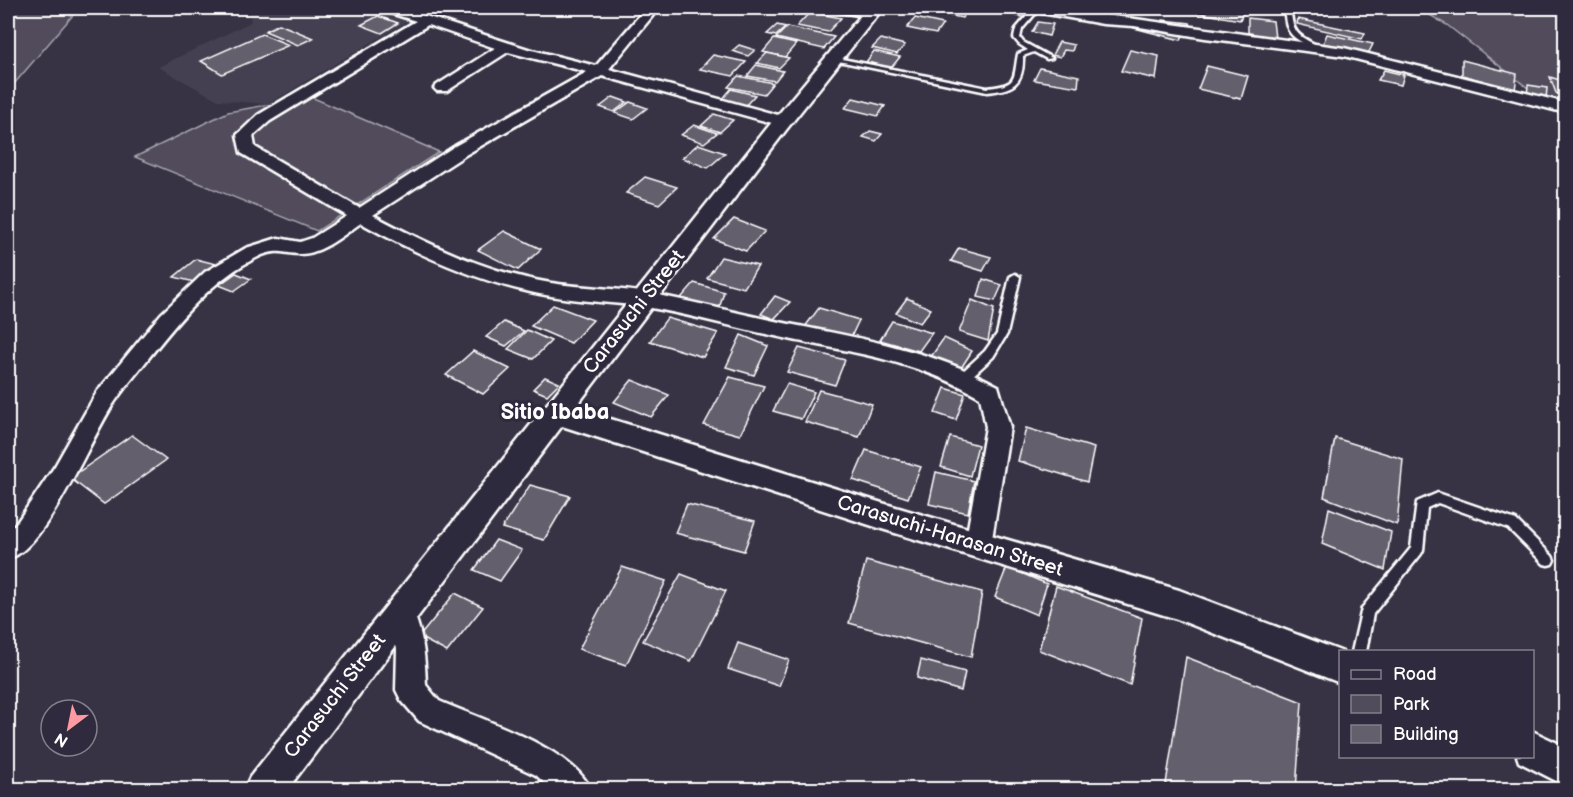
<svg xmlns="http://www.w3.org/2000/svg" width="1573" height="797" font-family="'Balsamiq Sans',sans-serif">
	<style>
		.built { fill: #444051 }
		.green { fill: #514c5c; stroke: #a8a6ae; stroke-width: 1.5 }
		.building { fill: #635f6d; stroke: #fff; stroke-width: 1.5 }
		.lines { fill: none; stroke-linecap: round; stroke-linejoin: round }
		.service-casing { stroke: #fff; stroke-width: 5 }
		.minor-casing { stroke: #fff; stroke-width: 5 }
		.tertiary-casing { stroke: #fff; stroke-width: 5 }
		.service { fill: #2f2a3d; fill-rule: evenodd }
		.minor { fill: #2f2a3d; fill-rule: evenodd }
		.tertiary { fill: #2f2a3d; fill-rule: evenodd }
		.labels { text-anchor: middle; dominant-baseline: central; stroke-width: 6; stroke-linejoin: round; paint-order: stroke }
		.street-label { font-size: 20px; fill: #fff; stroke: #2f2a3d }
		.quarter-label { font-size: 22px; font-weight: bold; fill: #fff; stroke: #2f2a3d }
	</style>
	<rect width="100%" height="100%" fill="#373345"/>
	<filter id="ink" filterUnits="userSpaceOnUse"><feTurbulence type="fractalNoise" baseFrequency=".0167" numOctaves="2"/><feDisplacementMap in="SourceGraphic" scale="12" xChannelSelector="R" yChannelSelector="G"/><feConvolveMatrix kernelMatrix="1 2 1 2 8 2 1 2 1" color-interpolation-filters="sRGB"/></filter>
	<g filter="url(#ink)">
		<path class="built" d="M249,8H429L268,104L218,100L158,67L251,22Z"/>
		<g class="green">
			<path d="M8,8H79L8,91Z"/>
			<path d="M1418,8H1565V117L1447,25Z"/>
			<path d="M311,97L439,152L317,231L135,157L228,112Z"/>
		</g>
		<g class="building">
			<path d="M735,8H770L762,14Z"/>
			<path d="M943,8H970L962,18L938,13Z"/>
			<path d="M1012,8L1030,12L1028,18L1007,14Z"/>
			<path d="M1072,8H1093L1089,15L1070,12Z"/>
			<path d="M1102,8L1127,12L1125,19L1097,14Z"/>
			<path d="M1203,8H1225L1243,12L1240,20L1199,13Z"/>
			<path d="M810,12L841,18L828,32L797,26Z"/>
			<path d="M378,16L398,23L382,33L361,25Z"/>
			<path d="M915,18L943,24L936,34L907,28Z"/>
			<path d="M1248,18L1273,21L1275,38L1248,33Z"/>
			<path d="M1298,19L1365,33L1362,39L1297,24Z"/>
			<path d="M1163,20L1190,23L1193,30L1162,25Z"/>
			<path d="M1038,22L1053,24L1049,36L1032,32Z"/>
			<path d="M279,24L313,38L298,45L265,31Z"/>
			<path d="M777,25L786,27L776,36L767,34Z"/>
			<path d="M1136,25L1183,35L1181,40L1134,28Z"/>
			<path d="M787,27L834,37L824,49L776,38Z"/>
			<path d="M262,34L289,45L222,74L201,61Z"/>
			<path d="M1327,34L1373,44L1368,54L1322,46Z"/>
			<path d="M774,39L796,44L785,57L763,52Z"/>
			<path d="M881,39L905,45L897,54L872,48Z"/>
			<path d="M1059,42L1074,45L1072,51L1064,50L1060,57L1052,55Z"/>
			<path d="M739,45L755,50L748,56L732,51Z"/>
			<path d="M1130,50L1159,56L1156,79L1121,71Z"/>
			<path d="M874,51L900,57L891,68L866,62Z"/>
			<path d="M767,53L789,58L779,68L757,63Z"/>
			<path d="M713,55L746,62L733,76L700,69Z"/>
			<path d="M1462,60L1517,74L1515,90L1462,75Z"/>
			<path d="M756,65L783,71L775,81L747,76Z"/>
			<path d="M1207,66L1248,76L1241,99L1198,89Z"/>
			<path d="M1040,68L1079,76L1078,87L1034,80Z"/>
			<path d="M1384,70L1404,75L1401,85L1378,80Z"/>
			<path d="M738,76L773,83L764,94L728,87Z"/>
			<path d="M1550,77L1566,82V96L1556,93Z"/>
			<path d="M1528,85L1547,88L1546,99L1527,96Z"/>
			<path d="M731,89L755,95L745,106L721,101Z"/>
			<path d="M613,97L627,102L614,112L600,107Z"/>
			<path d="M853,98L885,106L878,116L845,108Z"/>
			<path d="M630,102L647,108L633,119L615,113Z"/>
			<path d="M714,114L733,120L720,132L701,126Z"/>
			<path d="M694,125L717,133L704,143L681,135Z"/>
			<path d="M870,131L882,134L876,141L863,137Z"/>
			<path d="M698,144L725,153L708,168L682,158Z"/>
			<path d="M645,177L677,187L659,204L626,193Z"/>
			<path d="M734,219L765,231L746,251L714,239Z"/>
			<path d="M504,231L541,249L518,270L478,250Z"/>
			<path d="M959,248L991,257L983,271L951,261Z"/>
			<path d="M721,257L758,266L744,288L707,278Z"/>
			<path d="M196,259L216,264L194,282L174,277Z"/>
			<path d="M236,273L251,279L234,291L219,285Z"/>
			<path d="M983,279L1002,285L995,301L978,297Z"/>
			<path d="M694,283L724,292L719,309L681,298Z"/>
			<path d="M775,296L790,302L774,319L761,314Z"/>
			<path d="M907,298L931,309L920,323L896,313Z"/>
			<path d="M972,300L994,309L988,341L959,332Z"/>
			<path d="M553,305L593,320L571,343L531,326Z"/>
			<path d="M819,308L859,320L851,337L804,328Z"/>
			<path d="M667,318L718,333L703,357L650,341Z"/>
			<path d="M892,321L932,333L919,351L880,340Z"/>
			<path d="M504,322L524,331L506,346L486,337Z"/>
			<path d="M527,330L551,341L533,359L508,349Z"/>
			<path d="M741,335L768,346L754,375L726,367Z"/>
			<path d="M944,338L972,351L961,368L930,358Z"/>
			<path d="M799,348L845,360L835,385L787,372Z"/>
			<path d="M473,351L510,369L483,394L446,375Z"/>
			<path d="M545,377L559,383L547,395L533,389Z"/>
			<path d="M730,377L764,386L740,435L704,425Z"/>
			<path d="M632,380L669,395L651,417L614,402Z"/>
			<path d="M787,384L814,392L801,419L773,411Z"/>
			<path d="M945,388L965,394L956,420L935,413Z"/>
			<path d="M819,390L872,404L859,437L805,422Z"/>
			<path d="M1026,428L1094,448L1087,482L1018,461Z"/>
			<path d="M132,435L166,460L104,504L70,478Z"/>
			<path d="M950,437L978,445L970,476L941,467Z"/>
			<path d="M1335,438L1403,459L1397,525L1324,497Z"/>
			<path d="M866,450L921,467L908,498L853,480Z"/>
			<path d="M936,472L974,481L968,513L929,504Z"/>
			<path d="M530,485L570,496L544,540L502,528Z"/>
			<path d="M687,504L755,521L744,551L675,533Z"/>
			<path d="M1329,508L1391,532L1385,570L1322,544Z"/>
			<path d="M496,540L522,550L500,581L474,570Z"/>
			<path d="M866,561L982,592L971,657L849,623Z"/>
			<path d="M622,567L666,581L626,665L579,649Z"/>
			<path d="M1007,567L1047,584L1037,615L995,597Z"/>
			<path d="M681,574L726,591L691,661L643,641Z"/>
			<path d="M1056,586L1142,618L1130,685L1039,650Z"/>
			<path d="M455,593L483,607L447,652L419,637Z"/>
			<path d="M738,643L789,660L779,686L728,669Z"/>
			<path d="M1186,657L1302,702L1296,790H1165Z"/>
			<path d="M921,660L965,672L961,691L917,678Z"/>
		</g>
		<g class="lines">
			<defs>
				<g id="service">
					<path d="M1034,8H1040L1022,29L1020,38L1023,42L1052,58L1047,59L1034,52L1023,56C1024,84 1013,90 987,92L829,59L832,57L987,88C1019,85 1013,79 1018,54L1028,50L1019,44L1014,38L1016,29Z"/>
					<path d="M1285,8H1291C1291,35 1301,37 1322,48V50H1318C1295,39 1284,36 1285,8Z"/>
					<path d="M1015,274L1020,277L1007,334L993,357L969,379H961L960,376L961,373L985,351L997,334L1010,277Z"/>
					<path d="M1438,493L1516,520L1552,556L1554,560L1552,564L1548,565L1544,564L1508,528L1438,503L1427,508L1423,550L1421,554L1373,614L1366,652H1352L1362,608L1411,548L1417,502Z"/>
				</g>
				<g id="minor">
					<path d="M383,8H401L528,49L596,66L646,8H659L609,69L789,118L791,121L789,124L783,126L602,76L467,154L373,215C429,245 489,273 551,283C583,288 615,288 647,293C696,302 744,315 794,325C864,339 934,351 998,386L1010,427L991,545L987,553L978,556L969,553L965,545L986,427L980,397C922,363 858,353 793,340C744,330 696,316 646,307C615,302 583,302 551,296C484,285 420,256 361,223C343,235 322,254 300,254C284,254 278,248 260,256C212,278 176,323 144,364C134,377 123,389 114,403C90,438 47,548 8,559V532L18,521L55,466L97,392L161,314L205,272L246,248L278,238L300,242L312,238L347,216L241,153L237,135L258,115L416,21L384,11ZM428,25L495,48L437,85L434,88L437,91H447L508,52L587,72L455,146L359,208L255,147L253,136L270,121Z"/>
					<path d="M834,8L875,10L877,13L870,17L835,11Z"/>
					<path d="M1029,8H1056L1344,48L1566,103V113L1344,56L1205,38L1134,26L1103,24L1036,12Z"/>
					<path d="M400,600L410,604C423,633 425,653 426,685L439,701C480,719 573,748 591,790H552L536,775L419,721L401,700L396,690L397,649L386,613L390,604Z"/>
				</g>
				<g id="tertiary">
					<path d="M867,8H883L786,130L575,408L882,503L1179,590L1343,652H1340V683L1177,619L882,529L562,426L287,790H244L250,777L772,122Z"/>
					<path d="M1532,731L1566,747V786L1519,762L1517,756H1532Z"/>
				</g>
			</defs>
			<use href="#service" class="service-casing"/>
			<use href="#minor" class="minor-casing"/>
			<use href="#tertiary" class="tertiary-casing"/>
			<use href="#service" class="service"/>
			<use href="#minor" class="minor"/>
			<use href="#tertiary" class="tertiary"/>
		</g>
	</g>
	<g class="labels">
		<g class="street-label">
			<text transform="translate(634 312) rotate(-52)">Carasuchi Street</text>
			<text transform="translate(950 536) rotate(17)">Carasuchi-Harasan Street</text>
			<text transform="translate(335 696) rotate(-52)">Carasuchi Street</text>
		</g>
		<g class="quarter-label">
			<text x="555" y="412">Sitio Ibaba</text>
		</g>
	</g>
	<rect width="1573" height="797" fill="none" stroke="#2f2a3d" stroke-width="30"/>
	<rect x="15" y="15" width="1543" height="767" fill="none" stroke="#fff" stroke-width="2" filter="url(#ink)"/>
	<rect x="1339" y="650" width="195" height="108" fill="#2f2a3d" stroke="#827f8b" stroke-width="1.5"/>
	<rect x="1351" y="670" width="30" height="9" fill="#2f2a3d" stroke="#827f8b" stroke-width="1.5"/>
	<text x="1393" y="680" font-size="18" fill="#ffffff">Road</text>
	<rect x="1351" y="695" width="30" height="18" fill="#514c5c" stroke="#827f8b" stroke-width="1.5"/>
	<text x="1393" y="710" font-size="18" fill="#ffffff">Park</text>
	<rect x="1351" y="725" width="30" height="18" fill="#635f6d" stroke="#827f8b" stroke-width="1.5"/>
	<text x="1393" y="740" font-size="18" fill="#ffffff">Building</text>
	<g transform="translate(69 728) rotate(212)"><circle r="28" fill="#2f2a3d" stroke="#827f8b" stroke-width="1.5"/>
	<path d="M0-4.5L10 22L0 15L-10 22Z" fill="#ff9aa2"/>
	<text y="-9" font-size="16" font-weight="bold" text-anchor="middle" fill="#ffffff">N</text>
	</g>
</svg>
